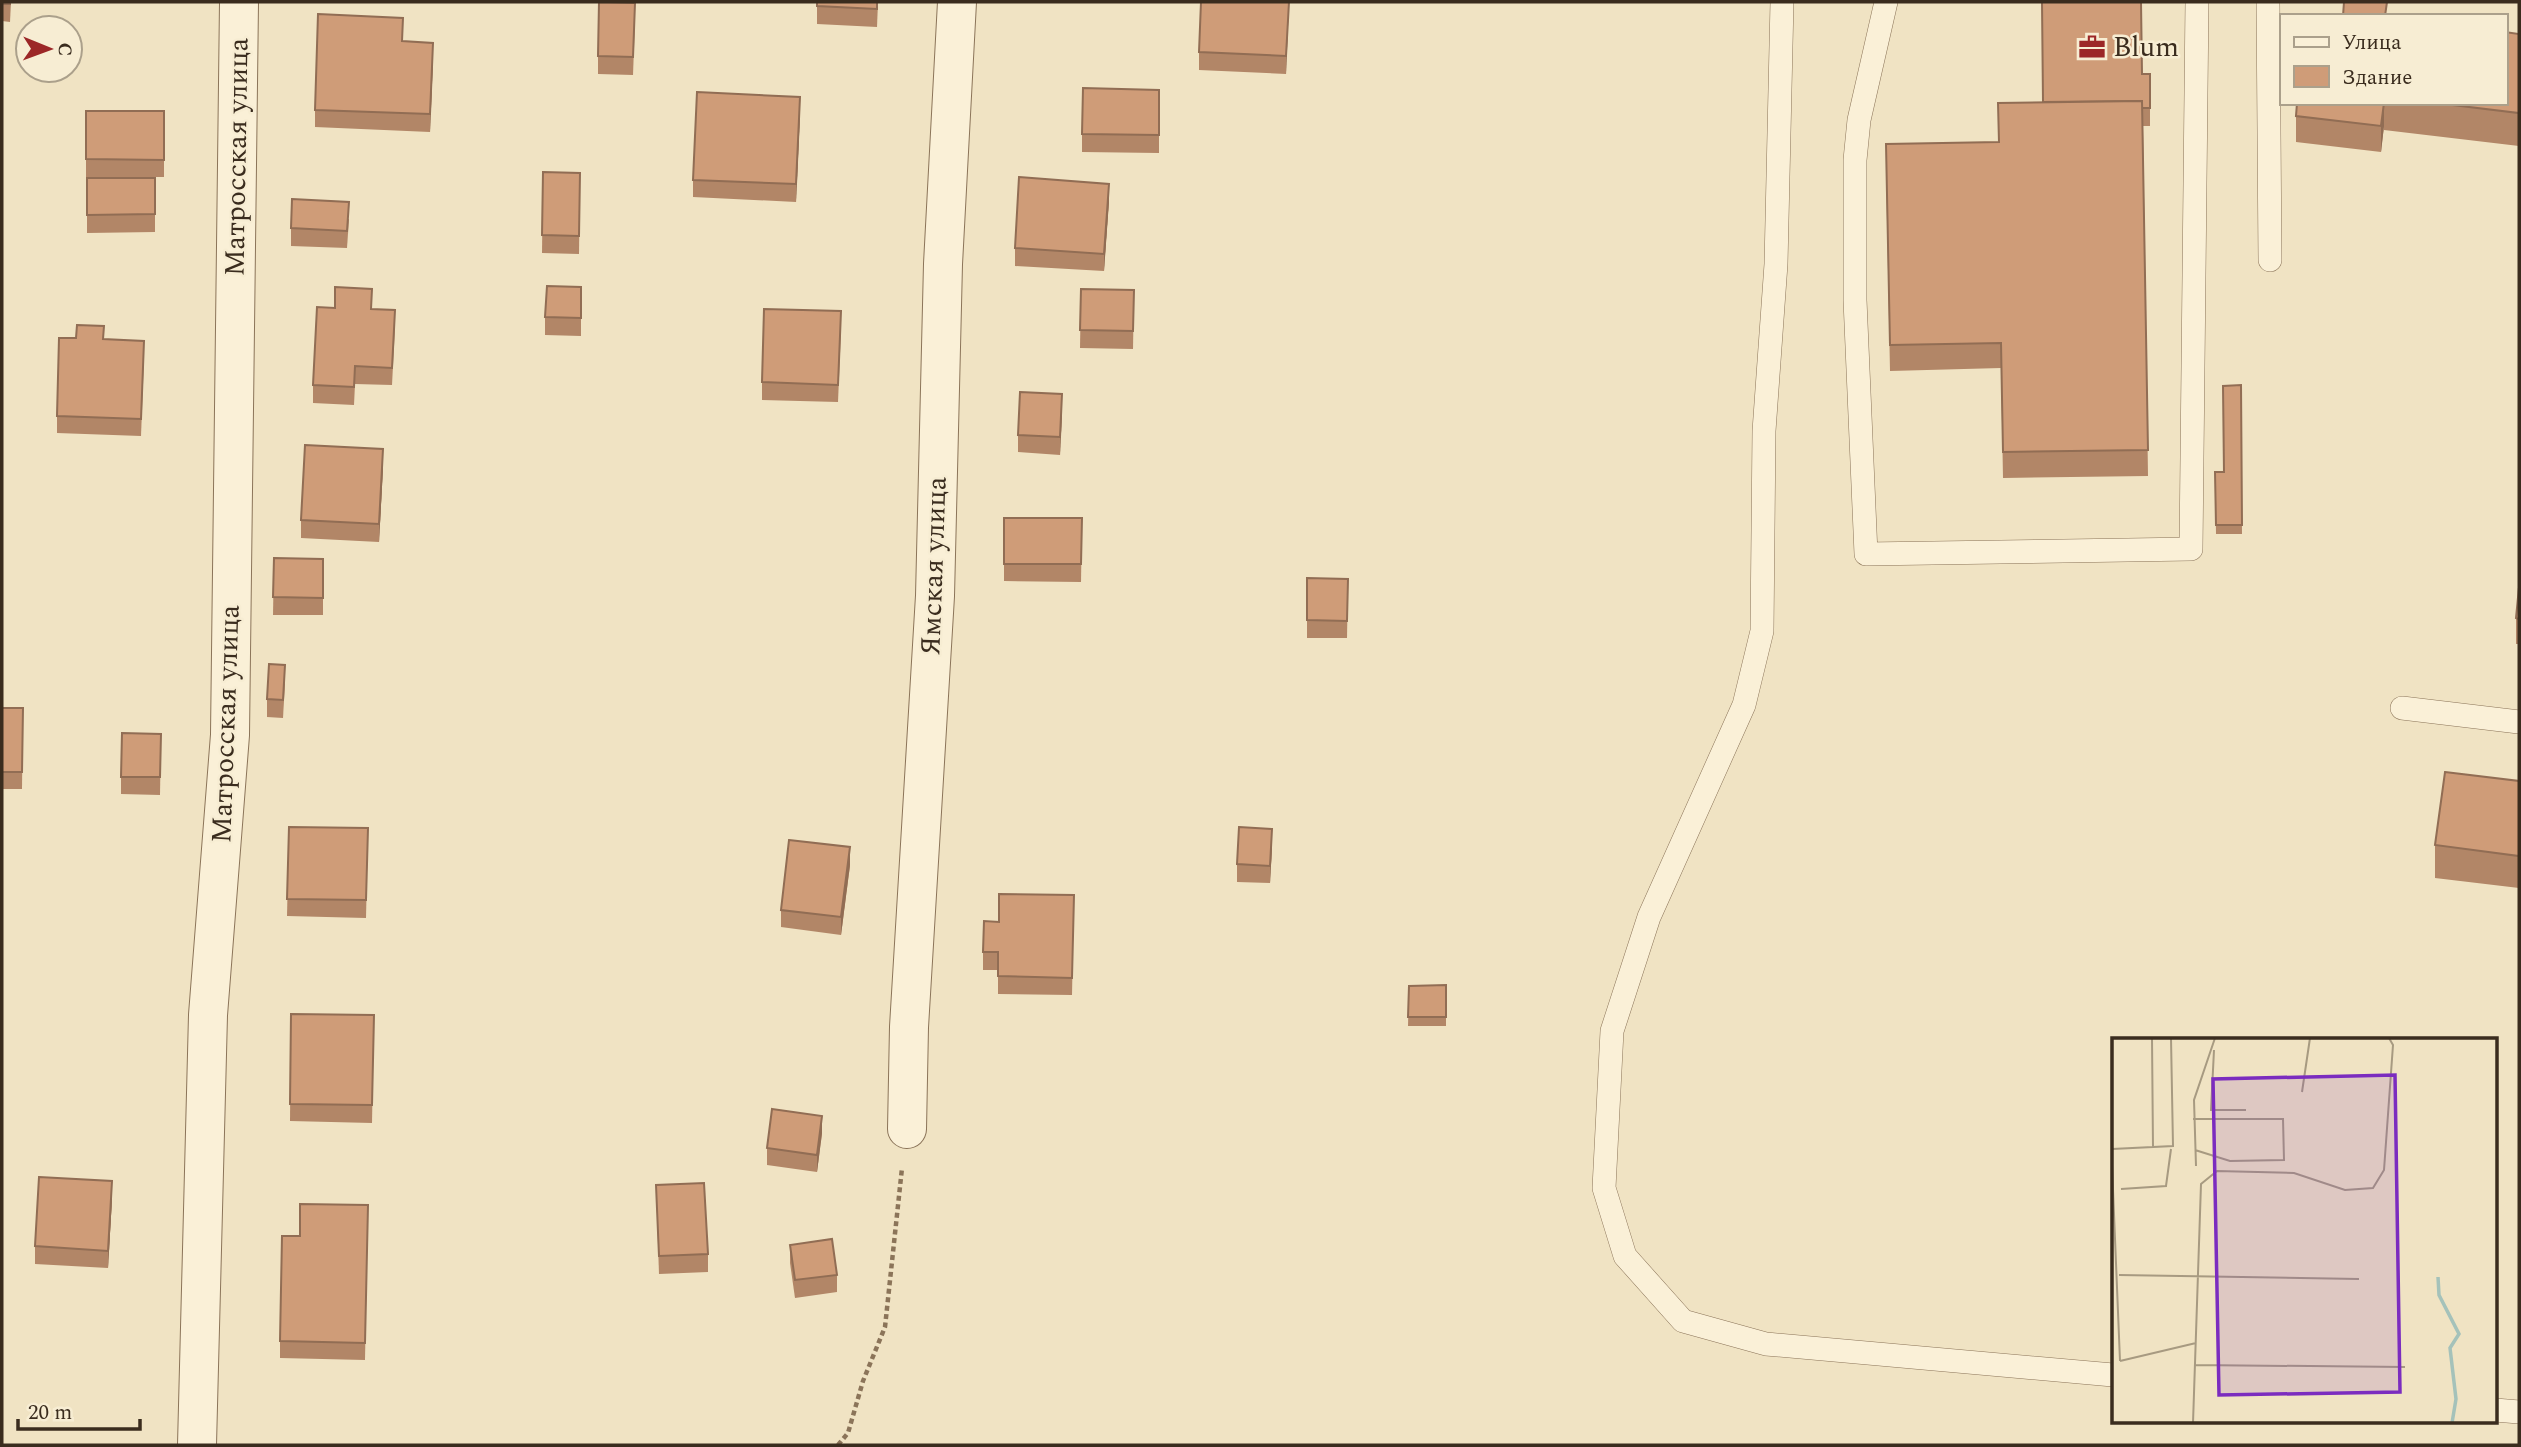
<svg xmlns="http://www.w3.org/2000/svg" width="2521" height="1447" font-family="Spectral,serif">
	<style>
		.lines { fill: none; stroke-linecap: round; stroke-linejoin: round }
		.service-casing { stroke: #8b7459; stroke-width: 24 }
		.minor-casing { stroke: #8b7459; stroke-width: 40 }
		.path { stroke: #8b7459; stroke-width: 4.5; stroke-dasharray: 5 3.5; stroke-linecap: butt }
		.service { stroke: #faf0d7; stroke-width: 23 }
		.minor { stroke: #faf0d7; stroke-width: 38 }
		.wall { fill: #b28667 }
		.shaded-wall { fill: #916d54 }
		.building { fill: #cf9c78; stroke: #916d54; stroke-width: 2 }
		.labels { text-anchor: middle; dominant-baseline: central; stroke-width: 5; stroke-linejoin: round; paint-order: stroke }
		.poi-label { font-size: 28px; fill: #3a2c1e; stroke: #f7edd3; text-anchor: start }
		.street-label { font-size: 28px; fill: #3a2c1e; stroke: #f7edd3 }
		.inset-river { fill: none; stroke: #a5c2ba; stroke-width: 3.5 }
		.inset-road { fill: none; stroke: #a79a81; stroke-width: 2 }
		.view { fill: #7b2cbf; fill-opacity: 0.15; stroke: #7b2cbf; stroke-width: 3.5 }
		.inset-edge { fill: none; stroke: #3a2c1e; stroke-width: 3.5 }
	</style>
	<rect width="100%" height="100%" fill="#f0e3c3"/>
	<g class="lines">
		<defs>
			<g id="service">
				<path d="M1782,2L1776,264L1764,431L1762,631L1744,705L1649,917L1612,1031L1604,1188L1625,1256L1683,1321L1766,1344L2113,1375"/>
				<path d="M1886,2L1859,120L1855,160V300L1866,554L2191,549L2197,2"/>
				<path d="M2268,2L2270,260"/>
				<path d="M2402,708L2519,722"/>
				<path d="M2495,1410L2519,1412"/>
			</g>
			<g id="minor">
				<path d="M907,1129L909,1027L935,596L943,264L957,2"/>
				<path d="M197,1445L208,1015L230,735L239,2"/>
			</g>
		</defs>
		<use href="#service" class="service-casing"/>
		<use href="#minor" class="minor-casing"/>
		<path class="path" d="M838,1445L848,1433L863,1381L885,1327L902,1168"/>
		<use href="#service" class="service"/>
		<use href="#minor" class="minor"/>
	</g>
	<g class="wall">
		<path d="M2,2H11L10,22L2,21Z"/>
		<path d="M817,2H878L877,27L817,24Z"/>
		<path d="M1289,2L1286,74L1199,70V52Z"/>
		<path d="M635,21L633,75L598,74V56Z"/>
		<path d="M2519,34V146L2384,130V126L2381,152L2296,142V116L2297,103H2505Z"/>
		<path d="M403,41L433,60L430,132L315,127V110Z"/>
		<path d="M2142,74H2150V126H2143L2148,476L2003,478L2001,368L1890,371L1886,170L1998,142L2043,102Z"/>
		<path d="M1159,90V153L1082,152V134Z"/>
		<rect x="86" y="111" width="78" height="66"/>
		<path d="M800,114L796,202L693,197V180Z"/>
		<path d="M543,172L580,173L579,254L542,253Z"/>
		<path d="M87,178H155V232L87,233Z"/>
		<path d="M1109,201L1104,271L1015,266V248Z"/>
		<path d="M349,219L347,248L291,246V228Z"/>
		<path d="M581,287V336L545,335V317Z"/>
		<path d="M1081,289L1134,290L1133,349L1080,348Z"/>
		<path d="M372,309L395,327L392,385L355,384L354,405L313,403V385Z"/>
		<path d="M841,329L838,402L762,400V382Z"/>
		<path d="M104,339L144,358L141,436L57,433V416Z"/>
		<path d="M2241,385L2242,534H2216L2215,472H2224Z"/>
		<path d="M1062,412L1060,455L1018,452V435Z"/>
		<path d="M383,467L379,542L301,538V520Z"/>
		<path d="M1004,518H1082L1081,582L1004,581Z"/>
		<path d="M274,558L323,559V615H273Z"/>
		<path d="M1348,579L1347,638H1307V620Z"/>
		<path d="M2519,587V644H2516V618Z"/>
		<path d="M285,683L283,718L267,717V699Z"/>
		<path d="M2,708H23L22,789H2Z"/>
		<path d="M161,734L160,795L121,794V777Z"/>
		<path d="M2519,781V888L2435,878V845Z"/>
		<path d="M289,827L368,828L366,918L287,916Z"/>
		<path d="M1272,846L1270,883L1237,882V864Z"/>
		<path d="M850,865L841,935L781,927V910Z"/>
		<path d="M1074,895L1072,995L998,994V970H983V952L999,922Z"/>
		<path d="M1446,985V1026H1408L1409,986Z"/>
		<path d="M291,1014L374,1015L372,1123L290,1121Z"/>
		<path d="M822,1133L817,1172L767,1165V1148Z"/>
		<path d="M656,1185L708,1254V1272L659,1274Z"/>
		<path d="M112,1199L108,1268L35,1264V1246Z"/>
		<path d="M368,1205L365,1360L280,1358V1341L300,1236Z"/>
		<path d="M790,1245L837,1275V1292L795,1298L790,1263Z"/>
	</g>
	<g class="shaded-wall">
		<path d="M1289,2L1286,74V56Z"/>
		<path d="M433,43V60L430,132V114Z"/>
		<path d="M800,97V114L796,202V184Z"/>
		<path d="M2384,103V126L2381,152V126Z"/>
		<path d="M1109,184V201L1104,271V254Z"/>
		<path d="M1062,394V412L1060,455V437Z"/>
		<path d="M383,449V467L379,542V524Z"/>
		<path d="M1272,829V846L1270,883V866Z"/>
		<path d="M850,847V865L841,935V917Z"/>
		<path d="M822,1116V1133L817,1172V1155Z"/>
		<path d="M112,1181V1199L108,1268V1251Z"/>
	</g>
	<g class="building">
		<rect x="2" y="2" width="8" height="2"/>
		<path d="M599,2L635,3L633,57L598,56Z"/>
		<path d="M817,2H877V9L817,6Z"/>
		<path d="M1201,2H1289L1286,56L1199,52Z"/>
		<path d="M2042,2H2141L2142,74H2150V108H2142V101L2043,102Z"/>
		<path d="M2344,2H2387L2385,16H2343Z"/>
		<path d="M318,14L403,18L402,41L433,43L430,114L315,110Z"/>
		<path d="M2505,32L2519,34V113L2436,103H2505Z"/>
		<path d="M1083,88L1159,90V135L1082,134Z"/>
		<path d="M697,92L800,97L796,184L693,180Z"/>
		<path d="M2142,101L2148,450L2003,452L2001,343L1890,345L1886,144L1999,142L1998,103Z"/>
		<path d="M2297,103H2384L2381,126L2296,116Z"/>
		<path d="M86,111H164V160L86,159Z"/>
		<path d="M543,172L580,173L579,236L542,235Z"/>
		<path d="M1019,177L1109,184L1104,254L1015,248Z"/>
		<path d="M87,178H155V214L87,215Z"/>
		<path d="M292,199L349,202L347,231L291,228Z"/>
		<path d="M547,286L581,287V318L545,317Z"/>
		<path d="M335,287L372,289L371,309L395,310L392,368L355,366L354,387L313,385L317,307L335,308Z"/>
		<path d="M1081,289L1134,290L1133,331L1080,330Z"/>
		<path d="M764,309L841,311L838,385L762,382Z"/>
		<path d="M77,325L104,326L103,339L144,341L141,419L57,416L59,338H76Z"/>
		<path d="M2241,385L2242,525H2216L2215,472H2224L2223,386Z"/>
		<path d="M1020,392L1062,394L1060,437L1018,435Z"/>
		<path d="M305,445L383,449L379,524L301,520Z"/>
		<path d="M1004,518H1082L1081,564H1004Z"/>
		<path d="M274,558L323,559V598L273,597Z"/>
		<path d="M1307,578L1348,579L1347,621L1307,620Z"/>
		<path d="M2519,587V619L2516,618Z"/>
		<path d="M269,664L285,665L283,700L267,699Z"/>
		<path d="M2,708H23L22,772H2Z"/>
		<path d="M122,733L161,734L160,777H121Z"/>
		<path d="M2445,772L2519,781V856L2435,845Z"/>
		<path d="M289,827L368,828L366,900L287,899Z"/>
		<path d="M1239,827L1272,829L1270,866L1237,864Z"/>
		<path d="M789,840L850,847L841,917L781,910Z"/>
		<path d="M999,894L1074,895L1072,978L998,976V952H983L984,921L999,922Z"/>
		<path d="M1446,985V1017H1408L1409,986Z"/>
		<path d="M291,1014L374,1015L372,1105L290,1104Z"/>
		<path d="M772,1109L822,1116L817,1155L767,1148Z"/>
		<path d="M39,1177L112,1181L108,1251L35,1246Z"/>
		<path d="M704,1183L708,1254L659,1256L656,1185Z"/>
		<path d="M300,1204L368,1205L365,1343L280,1341L282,1236H300Z"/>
		<path d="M832,1239L837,1275L795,1280L790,1245Z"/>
	</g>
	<defs>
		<symbol id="office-bare" viewBox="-9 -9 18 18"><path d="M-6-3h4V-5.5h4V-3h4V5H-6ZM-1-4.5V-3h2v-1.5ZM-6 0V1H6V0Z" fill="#9c2727" stroke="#f7edd3" stroke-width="2.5" paint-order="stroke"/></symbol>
	</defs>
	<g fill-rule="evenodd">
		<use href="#office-bare" x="2073" y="28" width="38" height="38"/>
	</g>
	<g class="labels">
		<g class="poi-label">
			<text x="2113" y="47">Blum</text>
		</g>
		<g class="street-label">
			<text transform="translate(237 157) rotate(-89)">Матросская улица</text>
			<text transform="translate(934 566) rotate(-88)">Ямская улица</text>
			<text transform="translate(226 724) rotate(-88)">Матросская улица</text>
		</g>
	</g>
	<g transform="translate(2112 1038)">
		<rect width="385" height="385" fill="#f0e3c3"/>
		<path class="inset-river" d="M326,239L327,257L347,296L338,310L344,361L340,385"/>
		<path class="inset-road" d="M40,0L41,110M102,12L99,72H134M190,54L198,0M81,81H171L172,122L118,123L83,112M0,111L61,108L59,0M0,127L8,323M84,128L82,62L103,0M9,151L54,148L59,111M7,237L247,241M8,323L84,305M83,327L293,329M81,385L89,146L105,133L182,135L233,152L261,150L272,132L281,7L277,0M118,385H170"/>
		<path class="view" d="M283,37L288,354L107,357L101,41Z"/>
		<rect width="385" height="385" class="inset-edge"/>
	</g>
	<rect width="2521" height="1447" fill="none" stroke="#3a2c1e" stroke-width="7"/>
	<rect x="2280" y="14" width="228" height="91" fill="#f7edd3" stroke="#aba08b" stroke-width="2"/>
	<rect x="2294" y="37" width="35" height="10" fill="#faf0d7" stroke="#aba08b" stroke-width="2"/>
	<text x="2342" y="49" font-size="21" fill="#3a2c1e">Улица</text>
	<rect x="2294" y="66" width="35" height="21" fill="#cf9c78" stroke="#aba08b" stroke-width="2"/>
	<text x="2342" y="84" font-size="21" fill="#3a2c1e">Здание</text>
	<g transform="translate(49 49) rotate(91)"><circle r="33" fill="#f7edd3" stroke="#aba08b" stroke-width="2"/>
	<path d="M0-5L12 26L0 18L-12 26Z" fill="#9c2727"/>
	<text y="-10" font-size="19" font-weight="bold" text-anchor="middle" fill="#3a2c1e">С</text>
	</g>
	<path d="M18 1419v10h122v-10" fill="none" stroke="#3a2c1e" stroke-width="3.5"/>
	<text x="28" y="1419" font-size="21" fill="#3a2c1e" stroke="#f7edd3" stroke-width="5" paint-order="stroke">20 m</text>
</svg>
